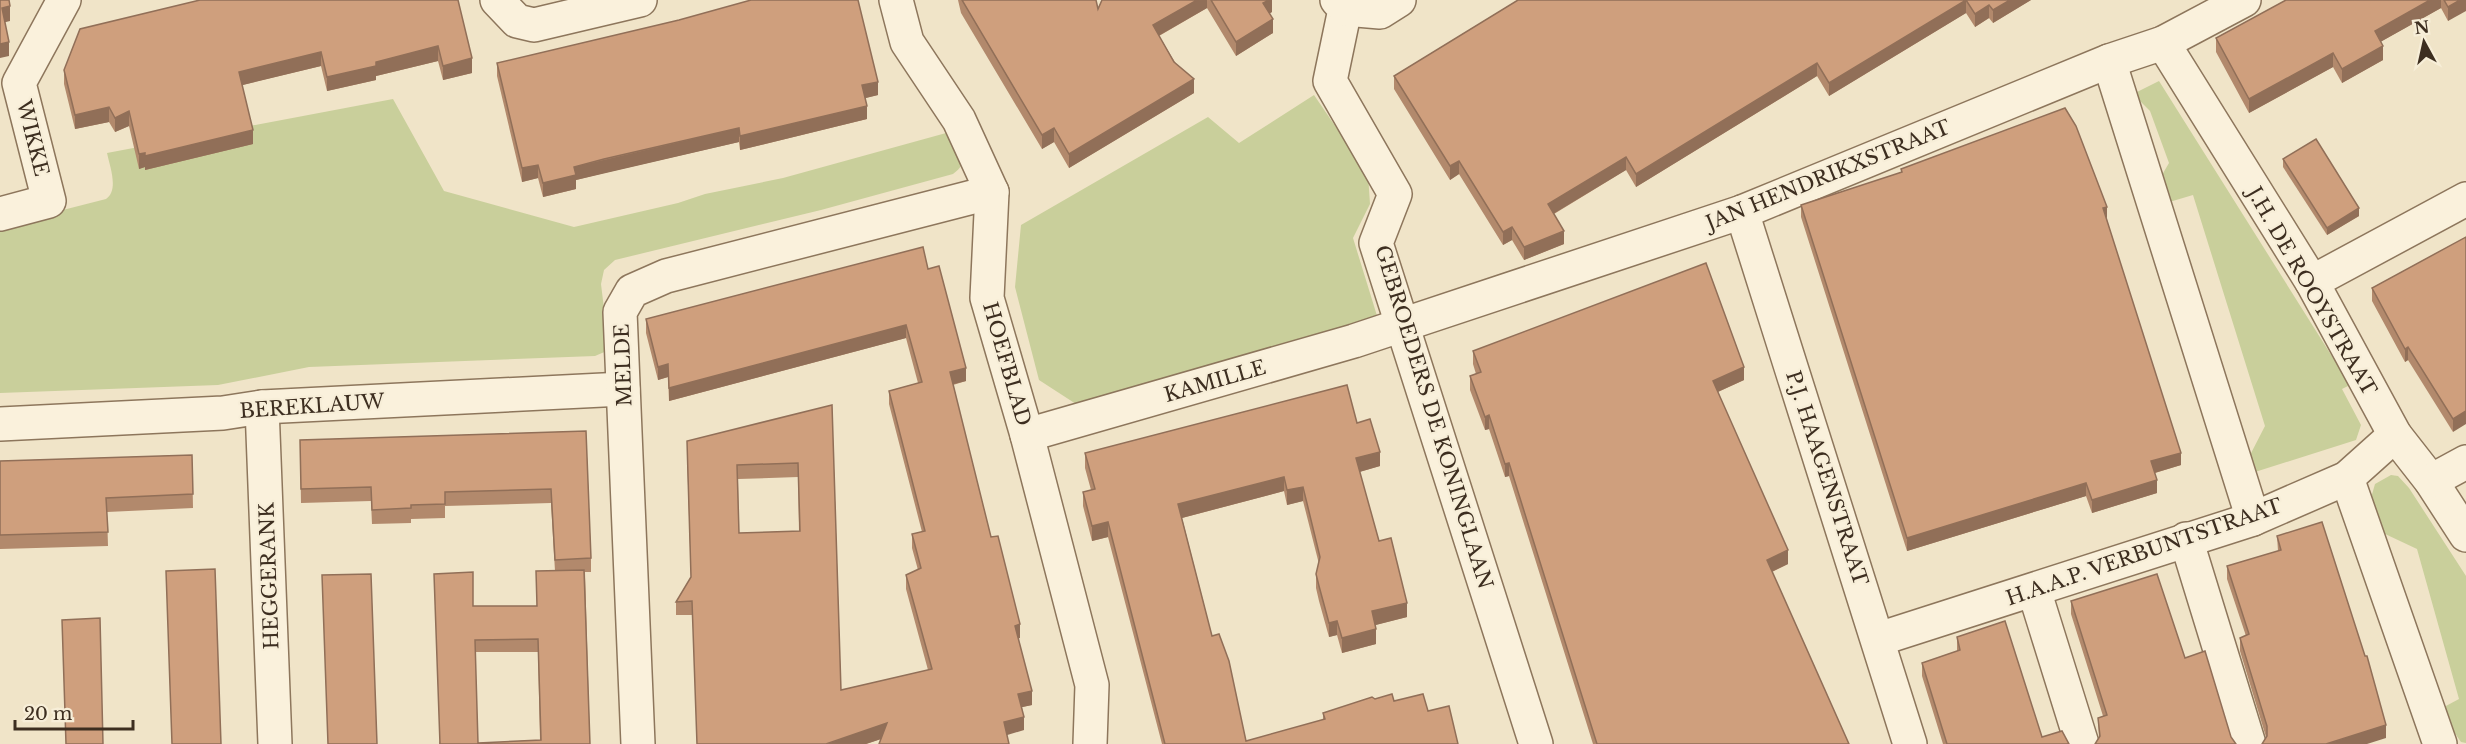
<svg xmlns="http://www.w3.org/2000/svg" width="2466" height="744" font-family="'Libre Baskerville',serif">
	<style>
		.green { fill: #c9cf9b }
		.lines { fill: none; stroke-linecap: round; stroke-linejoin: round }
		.minor-casing { stroke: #8d765c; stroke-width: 36 }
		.minor { stroke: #faf1dc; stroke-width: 33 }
		.wall { fill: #b2896c; fill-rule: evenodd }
		.shaded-wall { fill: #916f58 }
		.building { fill: #cf9f7d; stroke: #916f58; stroke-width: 1.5; fill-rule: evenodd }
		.labels { text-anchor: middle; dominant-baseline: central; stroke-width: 4.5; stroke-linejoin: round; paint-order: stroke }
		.street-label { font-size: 20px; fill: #3d2e20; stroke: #f7eed8 }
	</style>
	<rect width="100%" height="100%" fill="#f0e4c8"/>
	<g class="green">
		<path d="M2159,81L2350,385L2342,389L2361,425L2356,440L2255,472L2248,459L2265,426L2193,195L2166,203L2159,180L2169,163L2150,111L2133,94Z"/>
		<path d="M1314,95L1368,174L1370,204L1353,238L1378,319L1076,404L1039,380L1015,287L1021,225L1208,117L1239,143Z"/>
		<path d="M393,99L444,191L574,227L678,203L705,194L783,178L957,130C962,147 971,162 953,174L821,210L615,260L604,270L601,284L609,350L595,356L309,367L218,385L0,393V226L106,199C119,190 110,167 107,153Z"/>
		<path d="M2391,475L2398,476L2409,488L2466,576V743L2461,742L2450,726L2444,707L2459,699L2417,549L2383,533L2371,498L2375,484Z"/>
	</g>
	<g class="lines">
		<defs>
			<g id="minor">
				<path d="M497,0L517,21L534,25L640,0"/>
				<path d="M896,0L907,42L959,120L992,192L987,298L1027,435L1092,685L1090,744"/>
				<path d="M1337,0L1345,9L1330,81L1395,194L1376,243L1536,744"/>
				<path d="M1345,9L1380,12L1399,0"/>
				<path d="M2163,43L2312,282L2395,435L2431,481L2466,535"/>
				<path d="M2109,61L2253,519"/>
				<path d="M1742,212L1910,744"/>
				<path d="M0,214L49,201L19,83L64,0"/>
				<path d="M2312,282L2466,199"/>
				<path d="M262,407L275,744"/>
				<path d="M0,424L223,413L262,407L623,389"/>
				<path d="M1027,435L1354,341L1742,212L2109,61L2163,43L2244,0"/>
				<path d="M2347,478L2440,744"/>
				<path d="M2431,481L2466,462"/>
				<path d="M2186,539L2249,744"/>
				<path d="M2034,590L2082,744"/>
				<path d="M1879,639L2253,519L2347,478L2395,435"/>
				<path d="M638,744L620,312L632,291L666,276L992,192"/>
			</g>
		</defs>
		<use href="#minor" class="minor-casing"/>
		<use href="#minor" class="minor"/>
	</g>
	<g class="wall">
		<path d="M458,0L472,73L443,80L438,61L376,76V80L327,91L321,66L242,85L253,144L145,170V167L139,169L129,126L115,132L109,122L75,129L64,84V70Z"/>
		<path d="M958,0H1096L1098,9L1102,0H1272V12L1270,13L1273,33L1236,56L1207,8L1159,36L1194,93L1069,168L1054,142L1042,149L961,13Z"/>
		<path d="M1518,0H2031L1993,23L1989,18L1975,27L1966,13L1829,96L1817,76L1636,187L1626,170L1554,214L1564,244L1524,260L1512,240L1503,245L1459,174L1450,180L1394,89V76Z"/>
		<path d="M2286,0H2466L2448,21L2441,8L2380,42L2383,60L2342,83L2333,67L2249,113L2216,52V38Z"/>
		<path d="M497,63L878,95L865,98L867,119L740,150L739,142L604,173L576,180V189L543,197L538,178L522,182L497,76Z"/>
		<path d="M2283,159L2359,216L2327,235L2283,167Z"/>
		<path d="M1901,169L2107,220L2181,465L2155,473L2157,493L2092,513L2086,496L1907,551L1801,217V205L1901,173Z"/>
		<path d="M2466,237L2453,432L2408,360L2405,362L2372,301V288Z"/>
		<path d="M928,269L966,381L953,385L991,537L1020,638H1018L1032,705L1022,707L1024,730L881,739L866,744L692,615H676V602L691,578L687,455L832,405L841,690L928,670L906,589V575L918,570L912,548V534L922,532L889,404V391L918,383L906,338L669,401L668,377L658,380L646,333V319ZM798,477L799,531L739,533L738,479Z"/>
		<path d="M1473,351L1744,380L1718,392L1788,564L1772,572L1849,744H1593L1509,476L1505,477L1489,429L1485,430L1470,390V376L1476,374L1473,364Z"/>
		<path d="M1357,423L1380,466L1359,472L1379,541L1407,617L1375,625L1376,644L1342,653L1337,635L1329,637L1319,601L1316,588V574L1319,564L1303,501L1287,505L1284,491L1182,518L1212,636L1246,741L1323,720V713L1375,699L1394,701L1428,711L1458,744H1162L1108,537L1092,541L1083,506V492L1091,490L1085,468V453Z"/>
		<path d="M586,431L591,558V572H585L590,744H439L473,606H536L555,571L551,503L445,506V518L411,519V523L372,524L371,501L301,503L300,440ZM475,652H538L540,740L478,743Z"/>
		<path d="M192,455L193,508L107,512L108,546L0,549V461Z"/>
		<path d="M2277,536L2386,738L2266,737L2240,651V638L2246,636L2227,579V566L2278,551Z"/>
		<path d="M2071,601L2185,658L2231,737L2099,738L2098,718L2103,716L2071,614Z"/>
		<path d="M1957,637L2042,737L2069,744H1943L1922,676V663L1957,651Z"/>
	</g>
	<g class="shaded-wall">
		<path d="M1197,0H1207V8L1153,39V25Z"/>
		<path d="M1269,0H1272V12L1263,17V3Z"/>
		<path d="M1966,0V13L1829,96V83Z"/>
		<path d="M2010,0H2031L1993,23V10Z"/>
		<path d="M2430,0H2441V8L2375,45V31Z"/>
		<path d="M2460,0H2466V11L2448,21V7Z"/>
		<path d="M1989,5V18L1975,27V14Z"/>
		<path d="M10,6V21L2,23V8Z"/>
		<path d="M1273,19V33L1236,56V42Z"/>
		<path d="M9,42V56L0,58V44Z"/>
		<path d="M438,46V61L376,76V80L327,91V77L376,62Z"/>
		<path d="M2383,46V60L2342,83V69Z"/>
		<path d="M321,52V66L239,86V72Z"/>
		<path d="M2333,53V67L2249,113V99Z"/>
		<path d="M472,58V73L443,80V66Z"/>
		<path d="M1817,63V76L1636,187V174Z"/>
		<path d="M1194,79V93L1069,168V154Z"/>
		<path d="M878,82V95L862,99V85Z"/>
		<path d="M867,106V119L740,150V136Z"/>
		<path d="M109,107V122L75,129V115Z"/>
		<path d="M129,111V126L115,132V118Z"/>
		<path d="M739,128V142L576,180V189L543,197V183L574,167Z"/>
		<path d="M1054,128V142L1042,149V135Z"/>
		<path d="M253,130V144L145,170V156Z"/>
		<path d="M145,153V167L139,169V154Z"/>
		<path d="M1626,157V170L1548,217V204Z"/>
		<path d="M1459,161V174L1450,180V166Z"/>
		<path d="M538,165V178L522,182V168Z"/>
		<path d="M2107,207V220L2103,208Z"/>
		<path d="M2359,208V216L2327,235V228Z"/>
		<path d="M1512,227V240L1503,245V232Z"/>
		<path d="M1564,231V244L1524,260V247Z"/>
		<path d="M906,325V338L669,401V388Z"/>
		<path d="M2408,347V360L2405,362V349Z"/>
		<path d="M668,364V377L658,380V367Z"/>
		<path d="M1744,367V380L1713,394V381Z"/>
		<path d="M966,368V381L950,385V372Z"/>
		<path d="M2466,411V424L2453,432V419Z"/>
		<path d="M1489,415V429L1485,430V417Z"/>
		<path d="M1380,452V466L1356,473V458Z"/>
		<path d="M2181,453V465L2151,474V461Z"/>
		<path d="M1509,463V476L1505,477V464Z"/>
		<path d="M1284,477V491L1178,519V504Z"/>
		<path d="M2157,480V493L2092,513V500Z"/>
		<path d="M2086,483V496L1907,551V538Z"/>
		<path d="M1303,487V501L1287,505V490Z"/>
		<path d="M1108,522V537L1092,541V526Z"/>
		<path d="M1788,550V564L1767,574V560Z"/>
		<path d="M1407,603V617L1372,626V611Z"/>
		<path d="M1337,621V635L1329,637V623Z"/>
		<path d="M1020,624V638L1015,639V626Z"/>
		<path d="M1376,629V644L1342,653V638Z"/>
		<path d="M1032,691V705L1018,708V694Z"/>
		<path d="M1024,717V730L1004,736V722Z"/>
		<path d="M887,723V737L866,744H826Z"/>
		<path d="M2386,725V738L2367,744H2326Z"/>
	</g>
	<g class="building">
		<path d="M0,0H9L10,6L2,8L9,42L0,44Z"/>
		<path d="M200,0H458L472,58L443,66L438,46L376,62V66L327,77L321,52L239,72L253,130L145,156V153L139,154L129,111L115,118L109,107L75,115L64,70L80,29Z"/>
		<path d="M751,0H858L878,82L862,85L867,106L740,136L739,128L604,159L574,167L576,175L543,183L538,165L522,168L497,63L679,20Z"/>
		<path d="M962,0H1096L1098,9L1102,0H1197L1153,25L1174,62L1194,79L1069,154L1054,128L1042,135Z"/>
		<path d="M1211,0H1269L1263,3L1273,19L1236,42Z"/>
		<path d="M1518,0H2010L1993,10L1989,5L1975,14L1966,0L1829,83L1817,63L1636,174L1626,157L1548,204L1564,231L1524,247L1512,227L1503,232L1459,161L1450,166L1394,76Z"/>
		<path d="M2286,0H2430L2375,31L2383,46L2342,69L2333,53L2249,99L2216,38Z"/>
		<path d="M2444,0H2460L2448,7Z"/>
		<path d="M2065,108L2076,126L2107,207L2103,208L2181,453L2151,461L2157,480L2092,500L2086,483L1907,538L1801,205L1902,172L1901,169Z"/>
		<path d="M2316,139L2359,208L2327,228L2283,159Z"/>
		<path d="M2466,237V411L2453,419L2408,347L2405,349L2372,288Z"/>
		<path d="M923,247L928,269L939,266L966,368L950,372L991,537L998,536L1020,624L1015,626L1032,691L1018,694L1024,717L1004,722L1009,744H879L887,723L826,744H697L692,601L676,602L691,577L687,441L832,405L841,690L932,669L906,575L921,568L912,534L925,531L889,391L922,382L906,325L669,388L668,364L658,367L646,319ZM798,463L800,531L739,533L737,465Z"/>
		<path d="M1706,263L1744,367L1713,381L1788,550L1767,560L1849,744H1597L1509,463L1505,464L1489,415L1485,417L1470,376L1481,372L1473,351Z"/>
		<path d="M1347,385L1357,423L1370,419L1380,452L1356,458L1379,541L1391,538L1407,603L1372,611L1376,629L1342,638L1337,621L1329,623L1319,586L1316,574L1320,557L1303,487L1287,490L1284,477L1178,504L1212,636L1219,634L1229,661L1246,741L1325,719L1323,713L1372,697L1375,699L1392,694L1394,701L1423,694L1428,711L1449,706L1458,744H1165L1108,522L1092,526L1083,492L1095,489L1085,453Z"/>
		<path d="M586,431L591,558L555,560L551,489L445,492V504L411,505V508L372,510L371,487L301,489L300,440Z"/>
		<path d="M192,455L193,494L106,498L108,532L0,535V461Z"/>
		<path d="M2322,522L2365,656H2367L2386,725L2326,744H2262L2267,736V726L2240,638L2249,634L2227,566L2281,550L2277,536Z"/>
		<path d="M215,569L221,744H172L166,571Z"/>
		<path d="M584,570L590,744H440L434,574L473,572V606H537L536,571ZM538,639L541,740L478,743L475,640Z"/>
		<path d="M371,574L377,744H328L322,575Z"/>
		<path d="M2157,574L2185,658L2205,651L2231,737L2236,744H2095L2100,736L2098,718L2107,715L2071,601Z"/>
		<path d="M100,618L103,744H66L62,620Z"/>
		<path d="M2005,621L2042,737L2062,731L2069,744H1947L1922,663L1960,650L1957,637Z"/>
	</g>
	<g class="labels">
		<g class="street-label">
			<text transform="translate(33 138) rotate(76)">WIKKE</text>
			<text transform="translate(1828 175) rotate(-22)">JAN HENDRIKXSTRAAT</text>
			<text transform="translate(2312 291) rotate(60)">J.H. DE ROOYSTRAAT</text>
			<text transform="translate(1007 364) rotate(74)">HOEFBLAD</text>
			<text transform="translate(623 365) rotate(-92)">MELDE</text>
			<text transform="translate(1215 381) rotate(-16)">KAMILLE</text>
			<text transform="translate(312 406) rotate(-4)">BEREKLAUW</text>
			<text transform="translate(1434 417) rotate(73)">GEBROEDERS DE KONINGLAAN</text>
			<text transform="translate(1827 478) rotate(72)">P.J. HAAGENSTRAAT</text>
			<text transform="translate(2144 552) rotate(-19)">H.A.A.P. VERBUNTSTRAAT</text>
			<text transform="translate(269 576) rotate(-92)">HEGGERANK</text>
		</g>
	</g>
	<g transform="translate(2424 42) rotate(352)" stroke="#f7eed8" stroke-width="4.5" paint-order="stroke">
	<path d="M0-4.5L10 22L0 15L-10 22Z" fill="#3d2e20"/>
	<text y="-9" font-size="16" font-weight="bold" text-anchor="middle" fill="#3d2e20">N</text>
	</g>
	<path d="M15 720v9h118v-9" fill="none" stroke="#3d2e20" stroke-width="3"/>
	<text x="24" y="720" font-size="18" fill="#3d2e20" stroke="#f7eed8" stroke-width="4.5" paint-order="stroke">20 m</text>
</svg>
